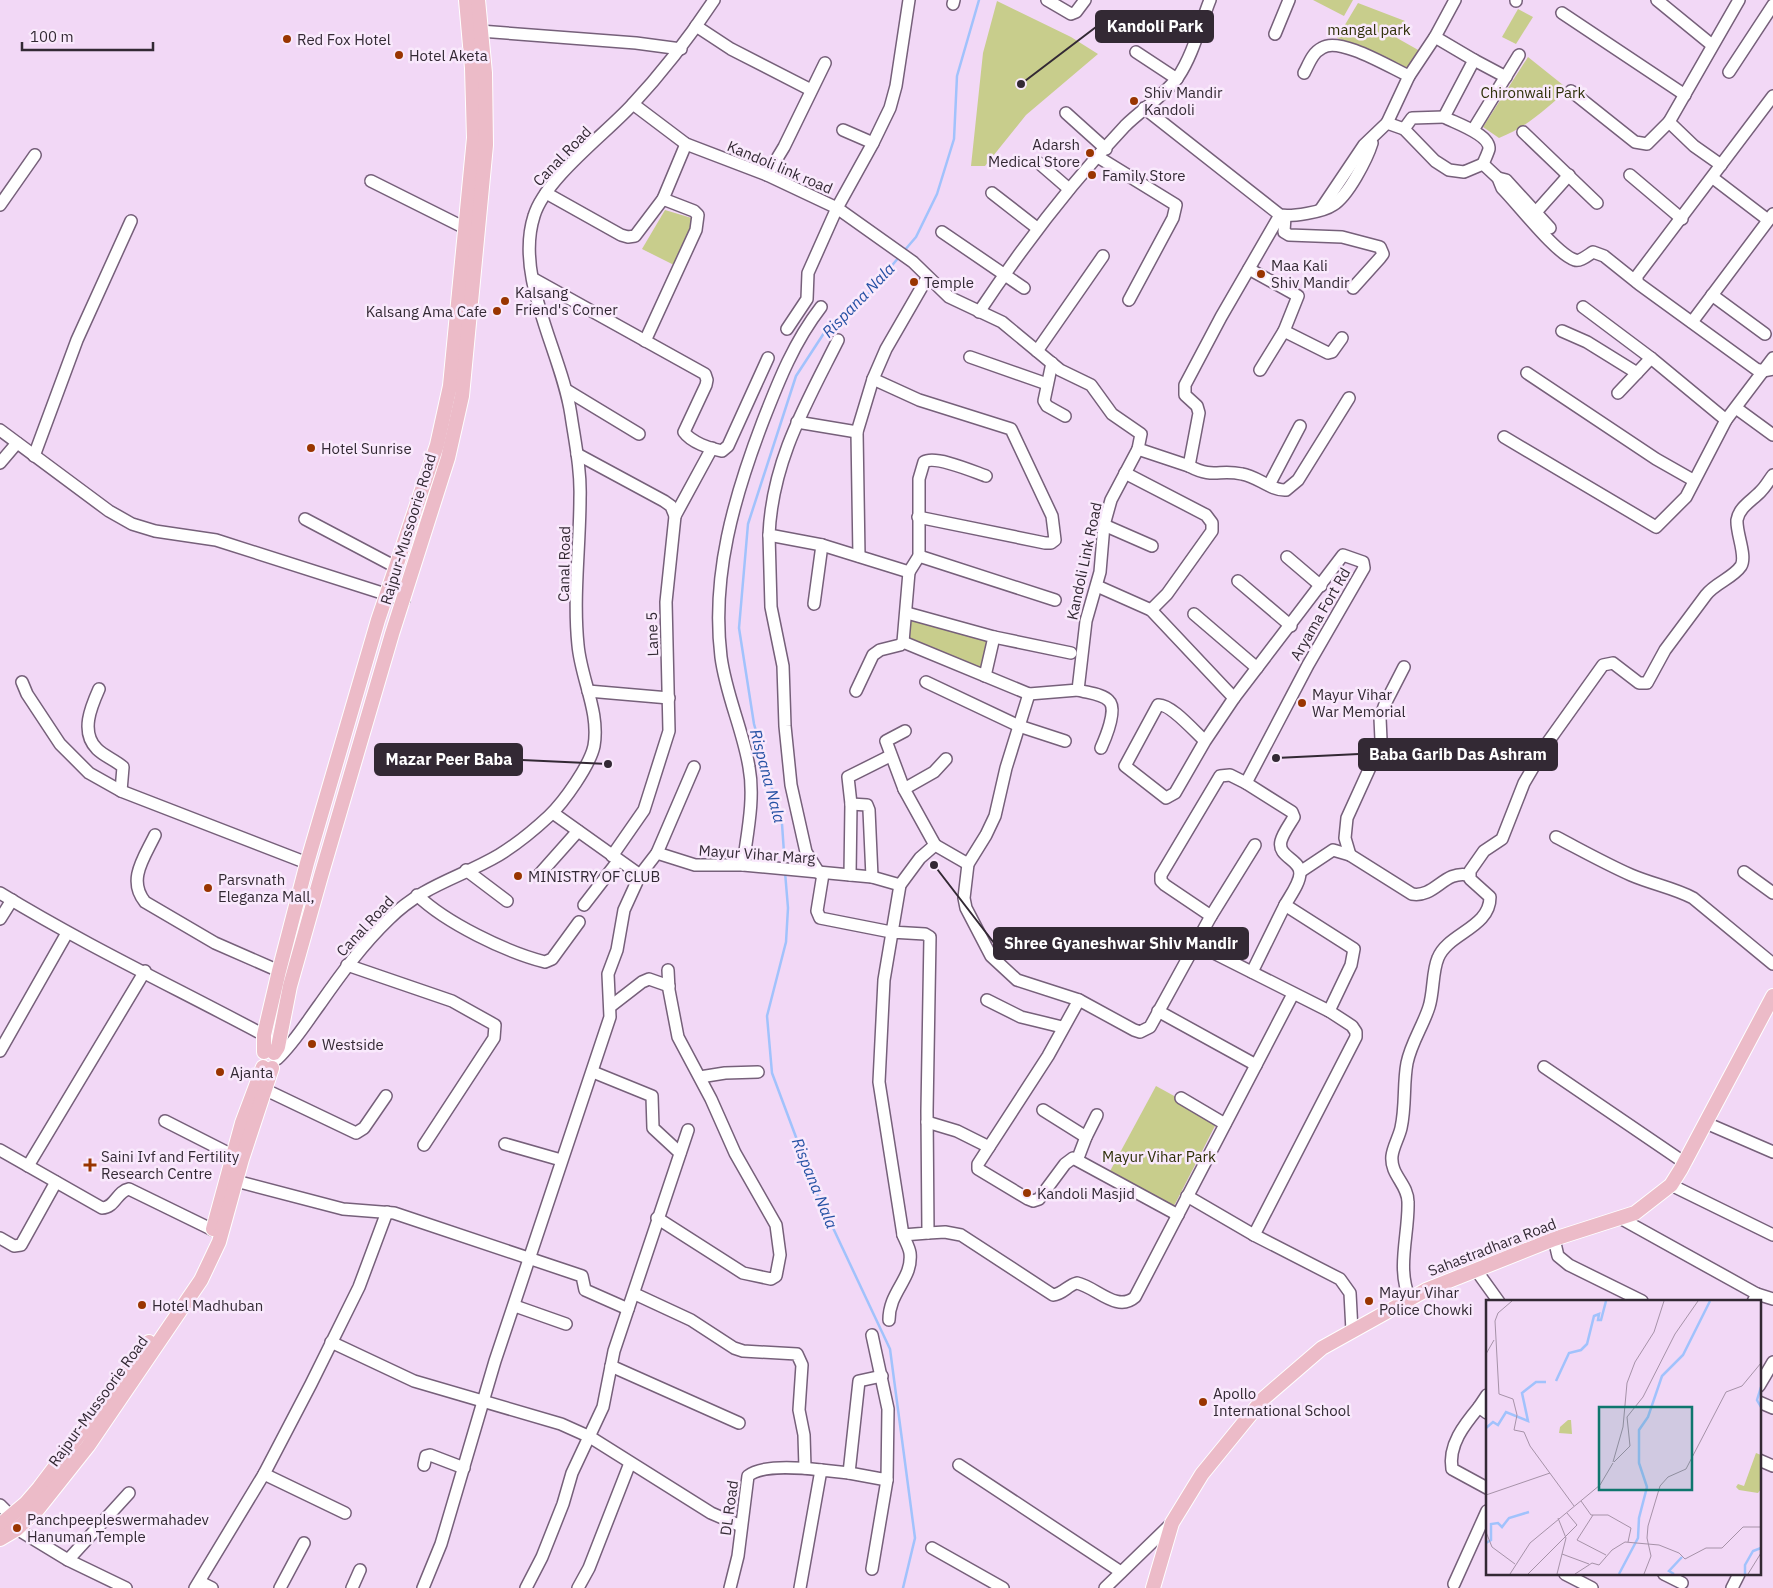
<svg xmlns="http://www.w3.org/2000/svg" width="1773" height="1588" font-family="'IBM Plex Sans',sans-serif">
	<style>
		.green { fill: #c8cd8c }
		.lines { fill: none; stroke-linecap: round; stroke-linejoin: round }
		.stream { stroke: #a1c2fc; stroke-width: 2.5 }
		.minor-casing { stroke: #76607a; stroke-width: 14 }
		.major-casing { stroke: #fff; stroke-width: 16 }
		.minor { stroke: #fff; stroke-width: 11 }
		.major { stroke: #ecbbc8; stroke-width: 14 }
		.poi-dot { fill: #993500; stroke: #f9e9fc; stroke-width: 2 }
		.labels { text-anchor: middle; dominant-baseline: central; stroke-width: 5; stroke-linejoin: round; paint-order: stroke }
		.park-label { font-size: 15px; fill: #2e2f08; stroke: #f9e9fc }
		.poi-label { font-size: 15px; fill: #332934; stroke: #f9e9fc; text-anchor: start }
		.street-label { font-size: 15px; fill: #332934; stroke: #f9e9fc }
		.water-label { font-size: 16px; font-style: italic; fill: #2551a4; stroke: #f9e9fc }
		.inset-river { fill: none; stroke: #a1c2fc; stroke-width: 2.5 }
		.inset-road { fill: none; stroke: #a692a8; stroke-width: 1 }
		.view { fill: #0f766e; fill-opacity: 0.15; stroke: #0f766e; stroke-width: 2.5 }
		.inset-edge { fill: none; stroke: #332934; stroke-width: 2.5 }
		.leader { fill: none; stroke: #332934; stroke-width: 2 }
		.callout-dot { fill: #332934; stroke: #f9e9fc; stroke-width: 2 }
		.callout { fill: #332934; stroke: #332934; stroke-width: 2 }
		.callout-label { font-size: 16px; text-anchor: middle; font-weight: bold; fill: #fff }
	</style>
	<rect width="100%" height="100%" fill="#f2d8f6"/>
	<g class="green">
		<path d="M1313,0H1353L1344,16Z"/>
		<path d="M997,1L1071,37L1098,54L1026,115L985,166H971L983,53Z"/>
		<path d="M1358,3L1405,21L1397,38L1420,51L1410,69L1337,38Z"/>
		<path d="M1518,9L1533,17L1516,44L1502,37Z"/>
		<path d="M1528,57L1568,89C1546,109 1527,127 1499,138L1483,127Z"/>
		<path d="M665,210L695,219L674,265L642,249Z"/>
		<path d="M911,620L989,640L982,670L909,638Z"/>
		<path d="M1156,1086L1218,1120L1174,1206L1109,1173Z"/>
	</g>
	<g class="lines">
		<g class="stream">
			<path d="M904,251L916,237L937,194L954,139L957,76L979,0"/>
			<path d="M785,867L782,824L754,724L739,628L748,524L796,376L826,330L866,297L899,257"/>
			<path d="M785,872L788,908L786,942L767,1016L772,1073L818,1196L890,1349L915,1538L903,1588"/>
		</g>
		<defs>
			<g id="minor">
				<path d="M1047,0L1071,14L1076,12L1085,0"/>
				<path d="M1657,0L1712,45"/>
				<path d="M1516,1V0"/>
				<path d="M953,4L954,0"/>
				<path d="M1562,13L1685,95"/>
				<path d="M696,26L731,49L811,90"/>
				<path d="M480,31L636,43L681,49"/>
				<path d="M1275,34L1289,0"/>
				<path d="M1435,37L1474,60L1444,117C1455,123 1490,134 1489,149C1488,153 1485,159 1483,164"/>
				<path d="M1136,52L1177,79"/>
				<path d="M1474,60L1506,77"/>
				<path d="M1729,72L1773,5"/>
				<path d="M1304,73C1309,64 1312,53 1322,48C1339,36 1391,68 1409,76L1387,123"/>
				<path d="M1409,76L1435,37L1455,0"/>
				<path d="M1571,91L1635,142L1647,144L1669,122"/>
				<path d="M633,104L686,144L767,175L837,208L913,262L949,297L1002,322L1060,370L1091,385L1112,414L1141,434L1138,449L1111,500L1104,525L1100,572L1086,621L1078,690L1029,694L903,642"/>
				<path d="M1144,108L1280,215C1292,217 1323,212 1333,205C1348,196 1367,159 1372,143"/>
				<path d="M1066,113L1106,149"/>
				<path d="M1404,129L1412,118L1444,117"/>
				<path d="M843,130L873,143"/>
				<path d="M1473,130L1519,55"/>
				<path d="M1523,132L1597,203"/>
				<path d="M1098,157L1176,205L1173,218L1129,300"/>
				<path d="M1039,163L1069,189"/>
				<path d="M1721,165L1694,146L1669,122L1739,0"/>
				<path d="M767,175L784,147L825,63"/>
				<path d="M1630,175L1682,219"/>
				<path d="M1498,178L1506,180L1550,228"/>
				<path d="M1713,178L1768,220"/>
				<path d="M371,181L473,232"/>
				<path d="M546,193L621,235L628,237L635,236L663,199L686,144"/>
				<path d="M992,193L1037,228"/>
				<path d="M0,205L35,155"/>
				<path d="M1321,209L1364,145L1387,123L1404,129L1435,161L1449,170L1464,172L1483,164L1498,178L1502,188C1518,204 1556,254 1575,260C1580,262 1588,255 1593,252L1604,256L1639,284L1756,369L1764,371L1773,369"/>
				<path d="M1536,212L1569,175"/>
				<path d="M1285,216L1284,232L1289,235L1342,237L1380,247L1383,254L1380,258L1353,288"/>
				<path d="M942,232L1024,288"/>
				<path d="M1249,269L1298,296L1284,331L1260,370"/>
				<path d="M534,279L705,374L707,380L706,385L684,432C691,442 710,449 722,451L728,446L768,358"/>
				<path d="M1637,282V276L1773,96"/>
				<path d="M1712,295L1765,334"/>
				<path d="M1583,307L1651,358"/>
				<path d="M979,312C1023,246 1070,184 1125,126C1141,110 1164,96 1178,77C1193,55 1200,25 1210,0"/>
				<path d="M1692,322L1773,214"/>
				<path d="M787,329L807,299L808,273L837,208L873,143L890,108L896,86L909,0"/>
				<path d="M1284,331L1328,353L1332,352L1342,338"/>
				<path d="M1562,331L1587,342L1637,373L1651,358L1726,420"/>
				<path d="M838,340C806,404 772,461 769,535L822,545L909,572L919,556V479L924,462C935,455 972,471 986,476"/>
				<path d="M645,341L696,230L698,215L694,211L663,199"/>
				<path d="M1037,351L1103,256"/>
				<path d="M970,357L1047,384"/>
				<path d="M1052,363L1044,401L1047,406L1065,416"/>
				<path d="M1527,373L1656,459L1693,480"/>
				<path d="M873,379L919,400L1011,429L1052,516L1055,540L1051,543H1045L918,517"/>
				<path d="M568,391L639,434"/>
				<path d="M1618,393L1637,373"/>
				<path d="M1736,408L1773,435"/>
				<path d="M797,422L857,432"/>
				<path d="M0,430L109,511L132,524L155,531L216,540L404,600"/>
				<path d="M1504,437L1656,527L1686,497L1726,420L1773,358"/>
				<path d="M1138,449L1189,466L1199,413L1197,406L1185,395V385L1221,317L1280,215"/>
				<path d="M577,454L664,501L671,506L675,516L666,602L669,731L644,810L612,856"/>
				<path d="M34,456L77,340L131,221"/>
				<path d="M0,463L17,443"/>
				<path d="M1189,466C1214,479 1218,469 1242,474C1257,476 1271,491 1286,490L1298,480L1349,398"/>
				<path d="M1125,473L1206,515L1212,523V531L1167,594L1151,610"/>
				<path d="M1269,485L1300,426"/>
				<path d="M675,516L712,448"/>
				<path d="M305,519L392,565H396"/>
				<path d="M1104,525L1152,546"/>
				<path d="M769,535L771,607L783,666L785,726L791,785L806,852L819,873"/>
				<path d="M859,556L857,432L873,379L886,349L927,278"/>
				<path d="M919,556L1055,600"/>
				<path d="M1287,557L1321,586"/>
				<path d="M1238,581L1291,626"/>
				<path d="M1097,586L1151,610L1234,698L1205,741C1195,732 1170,703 1158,705L1125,766L1166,798L1175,793L1205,741"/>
				<path d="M814,604L822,545"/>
				<path d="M907,613L994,637L985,676"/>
				<path d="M1194,614L1257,668"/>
				<path d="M994,637L1071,653"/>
				<path d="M22,682L27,694L60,744L89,773L121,791L307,863"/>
				<path d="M926,682L1019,726L1065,741"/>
				<path d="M99,689C91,707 80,732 97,749C104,756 115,760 123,767L121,791"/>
				<path d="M1078,690C1088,693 1103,694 1109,701C1118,709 1105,739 1101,748"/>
				<path d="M588,691L669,698"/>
				<path d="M856,691L873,655L880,650L900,645L903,642L909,572"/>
				<path d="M1029,694L1006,768L995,816L986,835L968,864L964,898L966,908L991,956L1017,980L1079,1000L1134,1030L1140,1032L1150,1027L1211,916L1165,885L1161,881V875L1220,776L1230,775L1246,783"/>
				<path d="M1234,698L1343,555L1363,562L1364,568L1308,665L1246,783L1292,812L1294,817C1290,824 1283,833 1281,841C1277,857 1300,859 1300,873C1300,883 1290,896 1285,905L1354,949L1351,965L1329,1011"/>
				<path d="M904,789L886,741L905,731"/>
				<path d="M851,804L867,805L869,810L872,877"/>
				<path d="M553,813L640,875"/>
				<path d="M155,835C144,858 127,880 145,902L215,943L279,971"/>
				<path d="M1556,837C1581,850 1606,864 1631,875C1652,884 1674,888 1693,898L1773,964"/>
				<path d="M935,845L904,789L934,772L946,759"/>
				<path d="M657,853L694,767"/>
				<path d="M1350,855L1345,838L1347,818L1377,752L1381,740L1380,718L1385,704L1404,667"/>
				<path d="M743,865C747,834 755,799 749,767C743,730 726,695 721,657C711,576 734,497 763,421C779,380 794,342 821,307"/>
				<path d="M466,870L507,901"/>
				<path d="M1300,872L1333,850L1350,855L1412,894C1435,898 1444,870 1468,875"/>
				<path d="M1744,872L1773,893"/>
				<path d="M823,874L817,911L820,918L891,932L925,934L930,937L927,1111L928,1233L903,1235L879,1082L884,980L900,885L920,858L935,845L968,864"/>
				<path d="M850,875L851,804L848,777L890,756"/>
				<path d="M538,876L578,831"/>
				<path d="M0,893C85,945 176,988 264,1035"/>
				<path d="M417,895C446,923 506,952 545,962L552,959L579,922"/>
				<path d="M584,905L618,861"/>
				<path d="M1211,916L1255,845"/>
				<path d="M0,919L12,900"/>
				<path d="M1196,944L1329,1011L1352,1026L1356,1032V1037L1254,1235"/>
				<path d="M347,965L452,1001L495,1025L494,1038L424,1145"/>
				<path d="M1252,972L1285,905"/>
				<path d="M987,1000L1021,1017L1062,1027"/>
				<path d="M611,1006L642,982L649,979L669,986"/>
				<path d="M1158,1011L1256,1065"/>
				<path d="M0,1051L67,933"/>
				<path d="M277,1059C294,1043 306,1023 320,1004C341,974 362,945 389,919C423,885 460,878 499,855C517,844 534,830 549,816C564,802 590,765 594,746C600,712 581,679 578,645C573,597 580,546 580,498C581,470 575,442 571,415C562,353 514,278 534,216C545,179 604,135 631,106C662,73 689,38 714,0"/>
				<path d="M1544,1067L1685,1163"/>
				<path d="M593,1072L652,1096L653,1128L680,1153"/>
				<path d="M700,1077L725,1073L758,1072"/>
				<path d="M266,1090L356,1133L364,1128L386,1096"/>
				<path d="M1181,1098L1225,1124"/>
				<path d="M1043,1110L1086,1137"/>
				<path d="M165,1121L232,1155"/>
				<path d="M927,1122L957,1131L989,1147L1048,1056L1079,1000"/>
				<path d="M1706,1123L1773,1152"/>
				<path d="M505,1144L561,1160"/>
				<path d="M989,1147L978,1164V1169L1028,1199L1033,1201L1039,1199L1065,1164L1073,1158L1178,1215"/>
				<path d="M0,1150L102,1208C115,1208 117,1191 129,1189L213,1230"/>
				<path d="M1078,1158L1086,1137L1097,1115"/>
				<path d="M28,1166L145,971"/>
				<path d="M236,1181L343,1209L394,1213L582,1276L585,1290L628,1309"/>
				<path d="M1671,1185L1773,1235"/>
				<path d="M1187,1196L1254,1235L1340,1279L1350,1293L1352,1331"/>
				<path d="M657,1218L743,1273L771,1279L776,1276L780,1255L776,1225L735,1153L711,1099L678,1037L669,990L668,970"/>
				<path d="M1620,1218L1757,1294L1753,1302"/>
				<path d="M928,1233L945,1232L961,1235L1053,1295C1063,1294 1068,1285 1077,1283C1096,1287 1117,1313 1135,1297L1293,994"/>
				<path d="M0,1238L14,1246L21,1245L56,1182"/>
				<path d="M1554,1239L1558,1256L1569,1265L1642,1301"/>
				<path d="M1476,1270L1499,1302"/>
				<path d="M635,1294L691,1320L734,1348L743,1351L797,1354L802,1365L799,1410L804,1435L805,1468"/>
				<path d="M1757,1294L1773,1299"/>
				<path d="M1410,1299C1396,1269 1409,1234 1408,1202C1408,1184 1390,1175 1392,1156C1393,1147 1399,1137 1401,1128C1406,1106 1403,1084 1407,1063C1411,1043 1423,1026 1429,1007C1434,991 1432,972 1438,958C1448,933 1490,928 1490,897L1470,879V871L1484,851L1502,839L1524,783L1548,742L1603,665L1613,663L1639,683H1647L1665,650L1706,595C1715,583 1733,578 1741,566C1747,556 1736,533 1737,520C1739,507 1753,500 1761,491C1766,486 1769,480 1773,475"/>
				<path d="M515,1306L566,1324"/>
				<path d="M889,1320C889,1291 913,1279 910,1253C909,1247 905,1240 903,1235"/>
				<path d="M331,1342L414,1381L561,1424L590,1437L711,1513L741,1526"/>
				<path d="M611,1366L739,1423"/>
				<path d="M1759,1386L1773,1362"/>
				<path d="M1487,1395L1479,1407L1487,1413"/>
				<path d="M1759,1402L1773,1408"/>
				<path d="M1479,1407C1464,1425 1448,1445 1452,1469L1487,1488"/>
				<path d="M1759,1460L1773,1466"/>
				<path d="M424,1465L426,1456L430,1455L464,1468"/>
				<path d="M959,1465L1121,1572"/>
				<path d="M849,1473L887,1480L888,1409L872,1335"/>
				<path d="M264,1474L345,1513"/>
				<path d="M0,1505L11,1516"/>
				<path d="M17,1529L68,1560L126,1588"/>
				<path d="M932,1548L1003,1588"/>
				<path d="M68,1560L129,1493"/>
				<path d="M872,1569L887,1480"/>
				<path d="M1565,1574L1592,1588"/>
				<path d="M1664,1574L1682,1583"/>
				<path d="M200,1582L212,1588"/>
				<path d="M1454,1584L1487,1511"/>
				<path d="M195,1588L264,1474L311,1384L359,1287L387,1212"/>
				<path d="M280,1588L304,1543"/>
				<path d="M352,1588L360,1570"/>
				<path d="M423,1588L441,1544L495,1361L610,1017L608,974L617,950L624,910L640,875L657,853L695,865H743L850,875L872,877L900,885"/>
				<path d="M526,1588L542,1557L563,1504L572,1473L603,1407L614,1351L688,1130"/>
				<path d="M578,1588L589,1568L630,1463"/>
				<path d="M730,1588L738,1556L748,1476C762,1464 804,1468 821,1470"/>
				<path d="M800,1588L821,1470L849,1473L859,1381L882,1376"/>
				<path d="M1105,1588L1172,1523"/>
				<path d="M1732,1588L1739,1574"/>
			</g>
			<g id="major">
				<path d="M264,1052V1035L279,971L307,863L378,620L437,445L450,386L474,138L472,68L466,0"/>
				<path d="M274,1053L278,1047L290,986L321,876L392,634L448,458L462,396L486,145L485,73L478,0"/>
				<path d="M213,1229L242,1123L263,1067"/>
				<path d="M0,1525L26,1503L39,1488L149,1342"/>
				<path d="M0,1539L17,1529L38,1509L88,1446L201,1280L219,1242L242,1159L272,1068"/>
				<path d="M1153,1588L1172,1523L1202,1474L1264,1398L1322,1348L1426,1290L1554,1239L1635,1213L1671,1185L1681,1169L1773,996"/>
			</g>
		</defs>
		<use href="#minor" class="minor-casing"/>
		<use href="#major" class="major-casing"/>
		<use href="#minor" class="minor"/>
		<use href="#major" class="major"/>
	</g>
	<g class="poi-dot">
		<circle cx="287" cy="39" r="5"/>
		<circle cx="399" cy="55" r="5"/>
		<circle cx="1134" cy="101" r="5"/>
		<circle cx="1090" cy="153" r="5"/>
		<circle cx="1092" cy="175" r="5"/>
		<circle cx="1261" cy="274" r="5"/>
		<circle cx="914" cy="282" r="5"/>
		<circle cx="505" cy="301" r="5"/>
		<circle cx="497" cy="311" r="5"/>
		<circle cx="311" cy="448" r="5"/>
		<circle cx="1302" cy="703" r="5"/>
		<circle cx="518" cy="876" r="5"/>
		<circle cx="208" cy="888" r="5"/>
		<circle cx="312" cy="1044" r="5"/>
		<circle cx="220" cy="1072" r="5"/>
		<path d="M87.5 1157.5h5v5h5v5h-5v5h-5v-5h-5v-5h5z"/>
		<circle cx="1027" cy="1193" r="5"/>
		<circle cx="1369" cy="1301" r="5"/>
		<circle cx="142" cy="1305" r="5"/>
		<circle cx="1203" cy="1402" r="5"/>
		<circle cx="17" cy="1528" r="5"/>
	</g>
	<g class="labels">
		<g class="park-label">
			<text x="1369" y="29">mangal park</text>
			<text x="1533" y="92">Chironwali Park</text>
			<text x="1159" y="1156">Mayur Vihar Park</text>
		</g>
		<g class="poi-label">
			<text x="297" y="39">Red Fox Hotel</text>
			<text x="409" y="55">Hotel Aketa</text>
			<text x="1144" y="92">Shiv Mandir<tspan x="1144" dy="17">Kandoli</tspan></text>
			<text x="1080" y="144" text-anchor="end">Adarsh<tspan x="1080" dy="17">Medical Store</tspan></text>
			<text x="1102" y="175">Family Store</text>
			<text x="1271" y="265">Maa Kali<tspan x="1271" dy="17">Shiv Mandir</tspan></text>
			<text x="924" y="282">Temple</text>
			<text x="515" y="292">Kalsang<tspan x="515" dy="17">Friend's Corner</tspan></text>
			<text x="487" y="311" text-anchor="end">Kalsang Ama Cafe</text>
			<text x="321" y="448">Hotel Sunrise</text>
			<text x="1312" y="694">Mayur Vihar<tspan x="1312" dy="17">War Memorial</tspan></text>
			<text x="528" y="876">MINISTRY OF CLUB</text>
			<text x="218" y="879">Parsvnath<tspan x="218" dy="17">Eleganza Mall,</tspan></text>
			<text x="322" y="1044">Westside</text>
			<text x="230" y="1072">Ajanta</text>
			<text x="101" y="1156">Saini Ivf and Fertility<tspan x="101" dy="17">Research Centre</tspan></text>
			<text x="1037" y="1193">Kandoli Masjid</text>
			<text x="1379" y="1292">Mayur Vihar<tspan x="1379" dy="17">Police Chowki</tspan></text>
			<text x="152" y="1305">Hotel Madhuban</text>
			<text x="1213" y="1393">Apollo<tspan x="1213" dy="17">International School</tspan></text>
			<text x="27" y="1519">Panchpeepleswermahadev<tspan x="27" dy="17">Hanuman Temple</tspan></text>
		</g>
		<g class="street-label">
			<text transform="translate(562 156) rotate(-46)">Canal Road</text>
			<text transform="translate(780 167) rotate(23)">Kandoli link road</text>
			<text transform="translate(408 529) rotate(-73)">Rajpur-Mussoorie Road</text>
			<text transform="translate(1084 561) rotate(-78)">Kandoli Link Road</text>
			<text transform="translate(564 564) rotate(-89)">Canal Road</text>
			<text transform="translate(1320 614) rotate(-60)">Aryama Fort Rd</text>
			<text transform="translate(652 634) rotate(-92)">Lane 5</text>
			<text transform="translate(757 854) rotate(4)">Mayur Vihar Marg</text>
			<text transform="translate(365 926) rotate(-47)">Canal Road</text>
			<text transform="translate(1492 1247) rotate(-21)">Sahastradhara Road</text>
			<text transform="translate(98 1401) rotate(-54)">Rajpur-Mussoorie Road</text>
			<text transform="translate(729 1508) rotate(-82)">DL Road</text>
		</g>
		<g class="water-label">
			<text transform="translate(858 300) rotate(-46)">Rispana Nala</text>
			<text transform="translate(768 776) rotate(75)">Rispana Nala</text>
			<text transform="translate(815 1183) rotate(68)">Rispana Nala</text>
		</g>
	</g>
	<g transform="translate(1486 1300)">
		<rect width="275" height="275" fill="#f2d8f6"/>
		<path d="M82,120H85L86,134L73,133L74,127ZM270,153L275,155V189L272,193L253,190L250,187L252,184L258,186Z" fill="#c8cd8c"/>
		<path class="inset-river" d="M70,81L83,53L95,50L101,44L108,16L113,14L112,20H115L120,1M275,87L271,100L275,107M0,128L7,122L12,125L20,112L42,121L36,93L50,82H60M0,243L5,240V224L12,223L16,227L23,218L43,212M133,274L152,238L153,218L161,187L153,163V130L162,117L176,76L197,55L224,1M188,274L183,271L196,257M259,274V265L267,251L275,248"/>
		<path class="inset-road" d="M26,1L12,13L9,21L13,94L27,99L31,115L28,130L38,132L44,146L88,206M0,54L8,40M127,162L137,127L141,83L149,62L168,32L178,1M128,162L144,146L141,117L157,97L189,34L212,1M0,195L64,173M95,201L105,215H122L145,228L142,242M107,215L91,240L120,255M0,232L6,247L29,264M193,253L199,259L220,248H236L257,227H275M76,254L103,264M24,274L44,243L114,185L127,163M42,274L91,225L81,213M71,274L80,238L72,218M89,274L106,263L113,265L126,250L139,242L173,245L193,253M158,274L165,256L161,238L162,226L174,186L182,177L200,169L240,92L256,86L275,63M262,274L275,253"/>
		<path class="view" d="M113,107H206V190H113Z"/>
		<rect width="275" height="275" class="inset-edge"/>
	</g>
	<path class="leader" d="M1021 84L1096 27M1276 758L1359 754M608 764L522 760M934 865L994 943"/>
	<g class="callout-dot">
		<circle cx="1021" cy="84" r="5"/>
		<circle cx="1276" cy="758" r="5"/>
		<circle cx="608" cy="764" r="5"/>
		<circle cx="934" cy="865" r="5"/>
	</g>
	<g class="callout">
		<rect x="1096" y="11" width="117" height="31" rx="5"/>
		<rect x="1359" y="739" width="198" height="31" rx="5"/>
		<rect x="375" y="744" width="147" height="31" rx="5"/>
		<rect x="994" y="928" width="254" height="31" rx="5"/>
	</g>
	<g class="callout-label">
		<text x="1155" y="32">Kandoli Park</text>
		<text x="1458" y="760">Baba Garib Das Ashram</text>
		<text x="449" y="765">Mazar Peer Baba</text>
		<text x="1121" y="949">Shree Gyaneshwar Shiv Mandir</text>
	</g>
	<path d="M22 42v8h131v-8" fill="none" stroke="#332934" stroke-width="2.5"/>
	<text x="30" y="42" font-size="15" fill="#332934" stroke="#f9e9fc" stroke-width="4" paint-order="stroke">100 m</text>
</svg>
